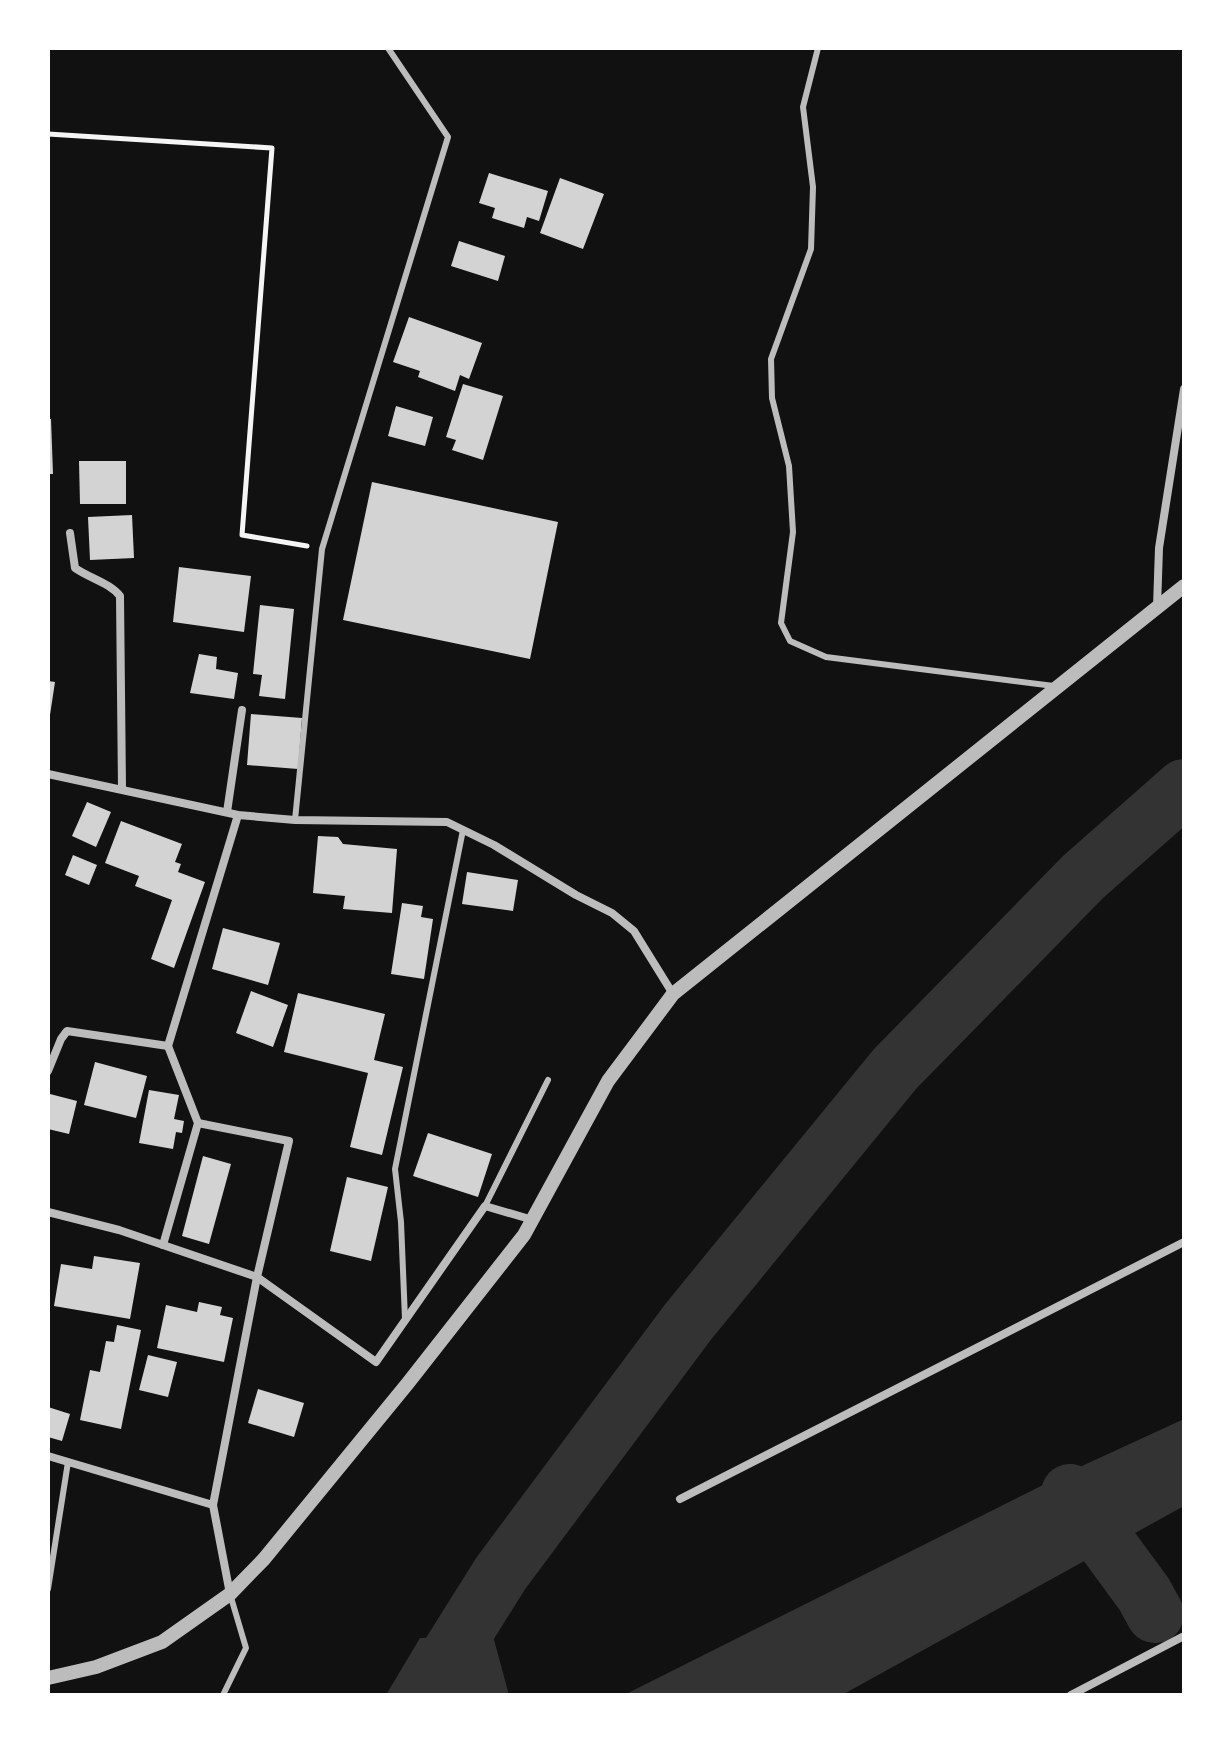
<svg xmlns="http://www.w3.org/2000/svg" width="1232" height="1743" font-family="'Crimson Pro',serif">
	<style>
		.water { fill: #333 }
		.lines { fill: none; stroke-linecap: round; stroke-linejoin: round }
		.river { stroke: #333; stroke-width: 58 }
		.building { fill: #d3d3d3 }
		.path { stroke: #f5f5f5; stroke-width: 5 }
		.service { stroke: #bcbcbc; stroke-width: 6 }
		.minor { stroke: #bcbcbc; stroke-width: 8 }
		.tertiary { stroke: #bcbcbc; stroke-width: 14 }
	</style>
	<rect width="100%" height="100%" fill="#111"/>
	<g class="water">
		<path d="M1184,1419V1506L842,1695H624L1071,1471Z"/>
		<path d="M493,1636L509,1695H386L420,1638Z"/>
	</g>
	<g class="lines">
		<g class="river">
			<path d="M1070,1493L1144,1594L1155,1614"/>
			<path d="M432,1695L442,1667L501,1573L688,1322L895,1069L1083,877L1184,788"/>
		</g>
	</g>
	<g class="building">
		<path d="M489,173L548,191L539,221L527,217L524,228L492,218L495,208L479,203Z"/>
		<path d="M560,178L604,194L583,249L540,233Z"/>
		<path d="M459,241L505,256L498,281L451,266Z"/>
		<path d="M409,317L482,343L469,379L460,375L455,391L418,377L420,371L393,362Z"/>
		<path d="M463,384L503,396L483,460L452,450L456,440L446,437Z"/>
		<path d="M396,406L433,417L425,446L388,436Z"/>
		<path d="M48,419H51L53,474H48Z"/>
		<path d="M79,461H126V504H80Z"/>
		<path d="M372,482L558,522L530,659L343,620Z"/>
		<path d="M132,515L134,558L90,560L88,517Z"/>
		<path d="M179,567L251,576L244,632L173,622Z"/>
		<path d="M260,605L294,609L285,699L259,696L262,675L253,674Z"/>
		<path d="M199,654L217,657L216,669L238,673L234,699L190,693Z"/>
		<path d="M48,681L55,682L50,715H48Z"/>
		<path d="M251,714L302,718L298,769L247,765Z"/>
		<path d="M87,802L111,812L96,847L72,836Z"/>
		<path d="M121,821L182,844L175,862L181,864L178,872L205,882L174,968L151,959L172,900L135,886L139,876L105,863Z"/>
		<path d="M318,836L338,837L343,844L397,849L392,913L343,909L345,896L313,893Z"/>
		<path d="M73,855L97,865L89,885L65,875Z"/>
		<path d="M467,872L518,880L513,911L462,904Z"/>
		<path d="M402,903L423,906L421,917L433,919L424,979L391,974Z"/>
		<path d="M223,928L280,943L268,985L212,969Z"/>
		<path d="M251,991L288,1005L273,1047L236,1033Z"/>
		<path d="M298,993L385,1014L374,1060L403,1067L382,1155L350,1147L368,1073L284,1052Z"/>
		<path d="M95,1062L147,1076L136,1118L84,1105Z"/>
		<path d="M149,1090L179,1095L174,1119L184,1121L182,1133L176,1132L173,1149L139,1143Z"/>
		<path d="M50,1094L77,1101L69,1134L48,1129Z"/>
		<path d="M428,1133L492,1154L478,1197L413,1176Z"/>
		<path d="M203,1156L231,1164L209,1244L182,1236Z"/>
		<path d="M347,1177L388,1187L371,1261L330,1251Z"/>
		<path d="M94,1256L140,1263L130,1319L54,1306L61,1264L92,1269Z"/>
		<path d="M199,1302L222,1307L220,1315L233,1318L224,1362L157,1348L166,1305L197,1312Z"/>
		<path d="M117,1325L141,1330L121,1429L80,1420L90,1370L100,1372L106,1341L114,1342Z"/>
		<path d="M148,1355L177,1362L168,1397L139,1390Z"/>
		<path d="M258,1389L304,1403L294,1437L248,1423Z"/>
		<path d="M48,1407L70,1414L62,1441L48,1437Z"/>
	</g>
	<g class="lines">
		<path class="path" d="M48,134L272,148L242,535L307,546"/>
		<g class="service">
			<path d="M818,48L803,107L813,187L811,249L771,359L772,398L789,466L793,532L781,623L790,641L826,657L1054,686"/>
			<path d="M295,820L322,549L448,137L388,48"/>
			<path d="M485,1206L548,1080"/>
			<path d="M405,1319L401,1222L395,1169L463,830"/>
			<path d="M48,1589L68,1462"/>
			<path d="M223,1695L246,1648L230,1594"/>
		</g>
		<g class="minor">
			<path d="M70,533L75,568C89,578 110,583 120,596L122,788"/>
			<path d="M1157,607L1159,548L1184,389"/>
			<path d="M48,774L238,815L295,820L447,822L494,845L576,895L612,913L634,931L673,994"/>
			<path d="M227,812L242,710"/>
			<path d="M48,1071L61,1039L67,1031L168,1046L238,815"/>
			<path d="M198,1123L289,1141L257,1277L376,1362L485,1206L533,1220"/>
			<path d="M48,1212L119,1230L257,1277L213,1505"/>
			<path d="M163,1245L198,1123L168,1046"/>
			<path d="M48,1456L213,1505L230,1594"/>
			<path d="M680,1499L1184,1242"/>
			<path d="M1071,1695L1184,1636"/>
		</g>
		<path class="tertiary" d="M48,1678L96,1667L162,1642L230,1594L264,1559L408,1383L524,1235L608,1081L673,994L1184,586"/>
	</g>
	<rect width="1232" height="1743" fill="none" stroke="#ffffff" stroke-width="100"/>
</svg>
